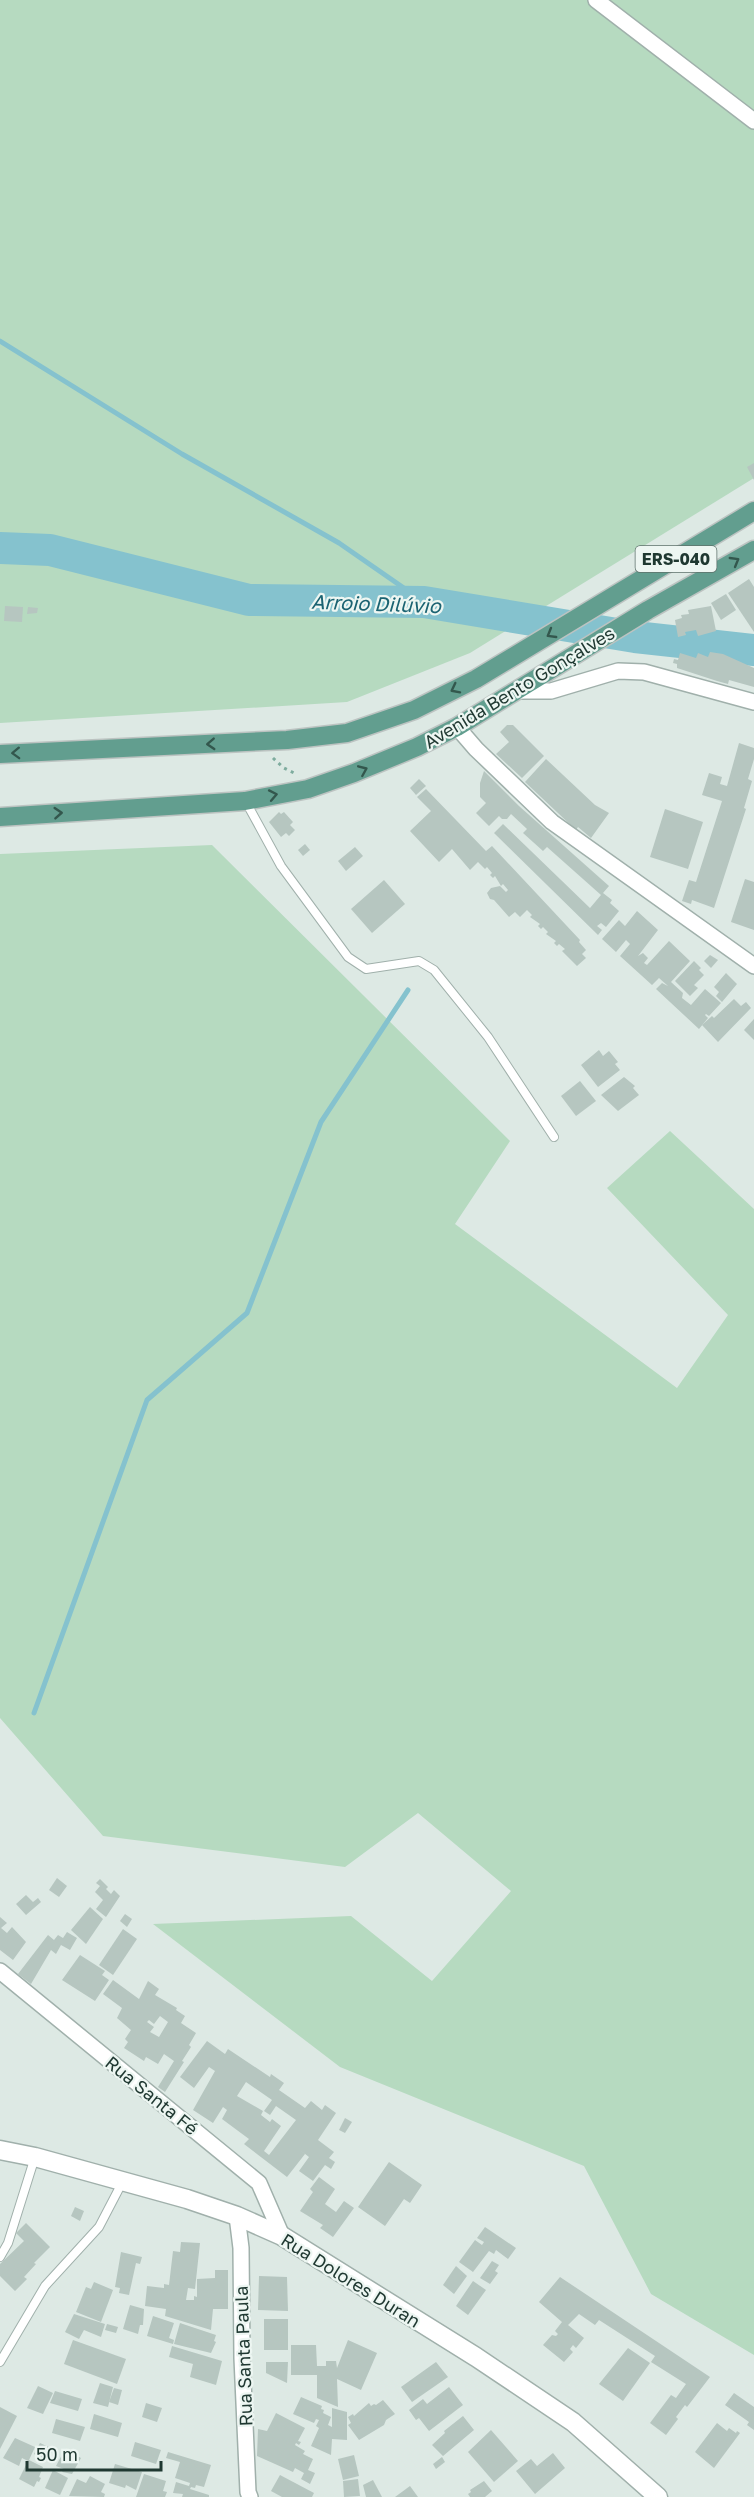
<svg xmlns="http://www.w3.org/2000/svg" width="754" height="2497" font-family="'Golos Text',sans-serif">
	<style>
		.green { fill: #b6dac0 }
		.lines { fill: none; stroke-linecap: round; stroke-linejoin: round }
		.stream { stroke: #85c2ce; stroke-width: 5 }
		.river { stroke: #85c2ce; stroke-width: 32 }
		.building { fill: #b6c6c0; fill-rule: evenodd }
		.service-casing { stroke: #a0b0ab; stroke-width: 10 }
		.minor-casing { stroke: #a0b0ab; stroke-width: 18 }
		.tertiary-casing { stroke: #a0b0ab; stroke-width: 21 }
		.primary-casing { stroke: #bcc3c1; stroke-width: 21 }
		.path { stroke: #7eac9e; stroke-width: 3; stroke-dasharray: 3 4.5; stroke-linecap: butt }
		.service { stroke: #fff; stroke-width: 8 }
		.minor { stroke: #fff; stroke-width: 15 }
		.tertiary { stroke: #fff; stroke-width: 18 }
		.primary { stroke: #629e8f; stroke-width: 18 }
		.oneway { stroke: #33574d }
		.labels { text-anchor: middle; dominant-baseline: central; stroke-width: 4.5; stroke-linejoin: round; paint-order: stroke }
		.shield { fill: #edf6f2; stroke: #5d716b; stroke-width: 1.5 }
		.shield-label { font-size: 16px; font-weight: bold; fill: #1f3831 }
		.street-label { font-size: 18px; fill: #1f3831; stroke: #edf6f2 }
		.water-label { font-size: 20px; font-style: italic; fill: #1b6372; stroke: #edf6f2 }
	</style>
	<rect width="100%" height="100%" fill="#dde9e4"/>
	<g class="green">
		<path d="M0,0H754V478L470,653L347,702L0,723Z"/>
		<path d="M212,845L510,1141L455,1224L677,1388L728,1315L607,1188L670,1131L754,1209V2355L651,2294L584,2166L340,2067L153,1924L351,1916L432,1981L511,1891L418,1813L345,1867L103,1836L0,1718V854Z"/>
	</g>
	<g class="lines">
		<g class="stream">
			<path d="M0,341L182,454L339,543L424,602"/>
			<path d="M34,1713L147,1400L247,1313L321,1122L408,990"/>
		</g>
		<path class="river" d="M0,548L50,550L249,600L424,602L635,637L754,650"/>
	</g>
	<g class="building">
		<path d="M754,463V480L747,467Z"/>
		<path d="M749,579L754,587V632L728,593Z"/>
		<path d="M726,594L736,610L721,620L711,603Z"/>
		<path d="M5,606L23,607L22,622L4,621Z"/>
		<path d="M711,606L716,631L698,636L696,630L685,632L686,635L678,637L675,620L682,618L681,615L689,614L688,610Z"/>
		<path d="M28,607L38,608L37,613L27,614Z"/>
		<path d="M710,652L723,654L754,668V687L729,680L728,684L717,681L677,668V664L673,663L674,659L678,660L680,653L696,658L698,653L708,657Z"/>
		<path d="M507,725H513L544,756L522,778L496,754L509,742L500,732Z"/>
		<path d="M739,743L754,748V759L748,779L752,781L744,808L746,809L714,908L692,900L691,904L682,901L689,880L696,882L722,801L702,795L709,773L722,777L720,784L727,786Z"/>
		<path d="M546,759L595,805L609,813L591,838L578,827L576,830L525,782Z"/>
		<path d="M484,771L519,806L609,886L603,893L612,900L610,903L619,911L606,927L601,923L597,926L602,930L598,935L494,833L503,824L590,908L601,895L547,847L543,851L523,833L527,829L511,814L507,819H502L499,816L489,826L476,813L486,803L480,797V783Z"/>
		<path d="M419,779L426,786L416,795L410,788Z"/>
		<path d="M426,789L486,851L492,846L580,940L579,942L586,950L582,954L586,958L577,966L562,951L565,949L559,944L557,946L554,943L556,941L546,934L548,932L543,927L541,929L538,926L540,924L530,917L532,915L527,910L520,917L515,912L509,917L494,900L490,899L487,893L491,888L500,886L506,892L508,890L503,884L501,886L495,876L493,878L490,875L492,873L487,867L485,869L478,862L470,870L452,849L439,862L410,831L431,811L417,797Z"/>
		<path d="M665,809L703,822L688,869L650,857Z"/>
		<path d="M279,812L281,814L284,812L293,822L290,825L295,830L289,836L286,833L281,837L269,822Z"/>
		<path d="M305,844L310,850L303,856L298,850Z"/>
		<path d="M355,847L363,856L346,871L338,861Z"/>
		<path d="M745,879L754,882V930L731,922Z"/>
		<path d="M384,880L405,904L372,933L351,909Z"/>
		<path d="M637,911L658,930L638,956L643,953L648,958L644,963L647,965L669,941L690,961L671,982L683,993L682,998L691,1005L705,989L721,1003L709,1016L706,1014L705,1015L708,1018L699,1029L656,989L662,983L668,986L659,978L652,985L620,956L630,944L626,940L616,952L602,939L619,920L625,926Z"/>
		<path d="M710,955L718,960L711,968L704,961Z"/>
		<path d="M694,961L701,968L699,970L704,975L694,985L698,988L690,996L675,981Z"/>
		<path d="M726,973L737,984L722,1002L716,996L719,992L714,987Z"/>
		<path d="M734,999L741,1006L746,1002L751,1008L718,1042L702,1025L712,1016L714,1018Z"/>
		<path d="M754,1019V1040L744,1030Z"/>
		<path d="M599,1050L603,1056L609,1051L618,1062L615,1064L620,1070L598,1087L581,1065Z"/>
		<path d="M624,1077L635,1086L633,1088L639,1095L618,1111L601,1095Z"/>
		<path d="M580,1081L596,1101L576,1116L561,1096Z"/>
		<path d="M57,1878L67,1886L59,1897L49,1890Z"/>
		<path d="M100,1879L108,1887L106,1889L111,1894L114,1890L120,1896L106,1917L96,1909L103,1900L95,1892L100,1886L96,1883Z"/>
		<path d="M26,1895L33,1902L38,1898L41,1902L26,1915L16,1904Z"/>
		<path d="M90,1907L103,1919L86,1944L71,1930Z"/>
		<path d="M125,1914L132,1919L127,1927L120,1921Z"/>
		<path d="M0,1917L7,1923L1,1928L7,1933L12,1927L26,1942L13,1960L0,1950Z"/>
		<path d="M123,1929L137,1939L113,1975L99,1965Z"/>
		<path d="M67,1932L77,1938L70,1950L61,1945L56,1954L51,1950L31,1984L18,1974L48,1935L54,1940L58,1935L63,1938Z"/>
		<path d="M80,1955L105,1971L102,1975L109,1980L95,2001L62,1980Z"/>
		<path d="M113,1980L139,1999L148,1981L159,1989L155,1995L177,2008L176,2010L185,2016L181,2023L196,2033L189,2045L191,2047L182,2061L184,2062L165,2092L158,2087L174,2061L164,2054L158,2064L146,2057L144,2061L124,2048L128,2042L125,2039L131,2030L117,2018L122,2008L103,1994ZM160,2016L168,2022L159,2037L150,2032L154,2027L147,2022L149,2020L154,2024Z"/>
		<path d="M207,2041L225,2054L228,2049L270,2077L271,2074L284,2083L279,2090L305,2108L311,2101L322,2110L325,2105L336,2113L318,2140L334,2152L329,2158L335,2162L331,2169L325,2165L313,2181L299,2171L309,2157L300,2150L305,2154L287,2177L244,2144L249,2139L222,2119L227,2110L223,2107L213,2123L193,2110L215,2071L209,2067L194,2088L180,2077ZM246,2082L272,2100L264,2111L270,2115L276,2106L296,2120L269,2155L264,2151L281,2126L272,2119L270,2122L261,2115L263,2111L237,2096Z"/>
		<path d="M345,2118L352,2122L345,2133L339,2130Z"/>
		<path d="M389,2162L422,2185L410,2203L404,2199L385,2226L358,2207Z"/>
		<path d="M319,2177L335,2189L325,2204L336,2212L344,2201L354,2208L333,2237L320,2228L323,2225L300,2211L313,2192L310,2189Z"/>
		<path d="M75,2207L84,2211L80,2221L71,2216Z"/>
		<path d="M26,2223L50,2247L34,2263L36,2264L24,2277L27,2279L15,2291L0,2276V2264L24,2241L16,2233Z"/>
		<path d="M485,2227L516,2248L508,2259L496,2250L494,2254L489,2251L473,2272L459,2262L475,2240L482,2245L484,2242L477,2238Z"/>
		<path d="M181,2242L200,2243L195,2289L188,2288L186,2300H194V2296L197,2297V2279L215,2278V2270H228V2309H213L211,2330L165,2316L166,2309L145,2306L147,2286L164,2288V2284L169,2285L173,2251L180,2252Z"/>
		<path d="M121,2252L142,2257L140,2264L136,2263L129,2295L119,2293L120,2288L115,2287Z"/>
		<path d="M492,2261L499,2265L495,2271L498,2273L490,2284L480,2278Z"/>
		<path d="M456,2266L467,2276L454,2294L443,2285Z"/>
		<path d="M259,2276L287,2277L288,2311L258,2310Z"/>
		<path d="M560,2277L710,2377L687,2407L685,2405L676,2417L678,2419L666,2435L650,2423L671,2395L676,2398L686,2384L651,2362L655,2356L599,2320L595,2325L579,2314L568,2325L584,2338L576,2348L573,2345L570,2349L573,2352L564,2362L543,2345L552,2335L556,2336L558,2334L555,2331L562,2322L539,2302Z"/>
		<path d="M473,2281L486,2290L468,2315L456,2306Z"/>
		<path d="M94,2282L113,2290L101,2322L76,2312L86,2287L91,2289Z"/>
		<path d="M130,2305L144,2309L143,2325H140L138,2334L123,2329Z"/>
		<path d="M74,2314L105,2324L101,2337L84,2330L79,2339L65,2332Z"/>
		<path d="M153,2316L174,2323L169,2338L174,2340L173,2344L147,2336Z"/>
		<rect x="264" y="2319" width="24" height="31"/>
		<path d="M180,2323L216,2335L214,2341L216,2342L211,2353L174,2344Z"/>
		<path d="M107,2324L118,2327L116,2333L105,2330Z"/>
		<path d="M73,2340L126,2359L117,2384L64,2364Z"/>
		<path d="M348,2340L377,2353L361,2390L337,2379L338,2407L317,2398V2375H291V2345H316L317,2366H326V2361H336L337,2368Z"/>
		<path d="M172,2346L222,2361L216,2385L190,2377L193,2364L169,2357Z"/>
		<path d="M628,2348L650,2363L623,2401L599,2384Z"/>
		<path d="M266,2362H288L287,2383L266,2373Z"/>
		<path d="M436,2362L448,2377L412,2402L401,2387Z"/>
		<path d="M100,2383L113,2387L108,2407L93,2403Z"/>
		<path d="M38,2386L53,2393L43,2414L27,2408Z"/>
		<path d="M449,2387L463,2405L429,2431L419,2418L416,2420L409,2410L423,2399L427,2404Z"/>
		<path d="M114,2388L122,2390L118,2405L109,2402Z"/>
		<path d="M55,2391L82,2399L78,2411L50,2403Z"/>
		<path d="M734,2393L754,2407V2430L747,2425L749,2422L725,2405Z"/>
		<path d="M301,2397L322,2406L321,2409L324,2410L323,2413L331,2417L328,2425L332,2427V2408L347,2412V2440L332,2439L331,2455L311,2446L319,2428L316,2426L319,2420L316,2419L314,2423L293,2414Z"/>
		<path d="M383,2400L395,2414L386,2420L384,2425L359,2440L348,2425L351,2423L348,2417L353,2414L354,2416L369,2403L371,2406L374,2404L376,2405Z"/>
		<path d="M146,2403L162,2408L157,2422L142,2417Z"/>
		<path d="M0,2407L17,2416L0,2449Z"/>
		<path d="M276,2413L305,2428L298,2441L301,2442L299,2445L296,2443L295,2445L305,2451L303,2454L313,2459L308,2470L315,2473L310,2484L301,2479L304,2473L295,2468L293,2472L257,2456L258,2429L267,2431Z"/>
		<path d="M94,2414L122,2423L118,2437L90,2429Z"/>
		<path d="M463,2416L474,2430L443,2456L432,2445L445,2433L444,2431Z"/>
		<path d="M56,2419L85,2427L80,2441L52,2433Z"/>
		<path d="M717,2423L727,2431L729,2428L736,2433L737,2431L740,2433L714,2468L695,2452Z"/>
		<path d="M491,2430L518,2461L494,2482L468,2452Z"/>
		<path d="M15,2438L35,2447L29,2460L43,2467L39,2477L41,2478L39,2482L37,2481L34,2487L19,2479L28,2461L22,2458L19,2466L3,2458Z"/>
		<path d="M135,2442L161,2450L156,2464L131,2456Z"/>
		<path d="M40,2443L53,2449L48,2461L34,2454Z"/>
		<path d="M65,2449L81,2458L72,2474L62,2472L64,2469L56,2466Z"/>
		<path d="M168,2452L211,2465L204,2487L196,2485L195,2488L191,2487L190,2489L209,2495V2497H182L183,2494L173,2493L176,2482L189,2486L190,2483L175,2478L180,2462L166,2458Z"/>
		<path d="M553,2453L565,2468L535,2494L516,2471L531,2459L537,2466Z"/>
		<path d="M354,2455L359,2476L343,2480L338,2459Z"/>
		<path d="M442,2457L445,2462L436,2469L433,2464Z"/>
		<path d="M115,2464L142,2472L136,2490L126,2485L125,2488L109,2483Z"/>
		<path d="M53,2470L68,2478L60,2495L45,2488Z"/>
		<path d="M144,2474L166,2481L163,2491L167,2492L165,2497H136Z"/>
		<path d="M280,2475L314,2493L312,2497H282L271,2491Z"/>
		<path d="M90,2476L105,2484L101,2492L105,2494L104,2497L69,2496L77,2479L86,2483Z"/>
		<path d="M358,2479L360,2496L344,2497L343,2481Z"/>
		<path d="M373,2480L382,2497H366L363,2485Z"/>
		<path d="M484,2481L492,2491L485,2497H470L468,2494L471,2492L470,2490Z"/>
		<path d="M410,2486L418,2497H395Z"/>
	</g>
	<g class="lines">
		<defs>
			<g id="service">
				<path d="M246,802L281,866L348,957L366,969L419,961L434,970L488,1037L554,1137"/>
				<path d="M0,2257L8,2243L35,2157"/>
				<path d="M0,2362L45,2286L99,2227L123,2181"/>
			</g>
			<g id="minor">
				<path d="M596,0L754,121"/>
				<path d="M514,691H551L618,671L644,672L754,702"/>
				<path d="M457,727L476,749L552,822L754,966"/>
				<path d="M0,1971L259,2183L282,2236"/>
				<path d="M237,2216L241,2248L242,2358L248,2492L250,2497"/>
			</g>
			<path id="tertiary" d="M0,2150L35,2157L187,2199L237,2216L282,2236L476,2357L573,2422L658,2497"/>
			<g id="primary">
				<path d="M0,754L287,740L347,733L414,710L476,679L754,511"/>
				<path d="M0,817L245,801L308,789L354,773L417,747L457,727L648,610L754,550"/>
			</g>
		</defs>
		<use href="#service" class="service-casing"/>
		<use href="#minor" class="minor-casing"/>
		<use href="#tertiary" class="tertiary-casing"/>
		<use href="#primary" class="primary-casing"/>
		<path class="path" d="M273,758L284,768L294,773"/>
		<use href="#service" class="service"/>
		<use href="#minor" class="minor"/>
		<use href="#tertiary" class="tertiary"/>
		<use href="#primary" class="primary"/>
	</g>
	<defs><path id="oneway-chevron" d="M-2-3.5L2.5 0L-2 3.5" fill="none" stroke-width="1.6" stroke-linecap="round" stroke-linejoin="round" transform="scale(1.5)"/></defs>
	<g class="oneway">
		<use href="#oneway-chevron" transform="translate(735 561) rotate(-30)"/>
		<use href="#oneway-chevron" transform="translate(551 634) rotate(150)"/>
		<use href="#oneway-chevron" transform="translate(455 689) rotate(153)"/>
		<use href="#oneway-chevron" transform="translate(211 744) rotate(177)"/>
		<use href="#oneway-chevron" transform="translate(16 753) rotate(178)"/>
		<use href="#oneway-chevron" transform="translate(363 770) rotate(-23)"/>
		<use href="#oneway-chevron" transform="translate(273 795) rotate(-11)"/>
		<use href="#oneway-chevron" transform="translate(58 813) rotate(-4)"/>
	</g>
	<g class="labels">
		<rect class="shield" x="635.5" y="546" width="81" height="26" rx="4.5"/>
		<g class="shield-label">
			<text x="676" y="559">ERS-040</text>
		</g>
		<g class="street-label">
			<text transform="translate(519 687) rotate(-31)">Avenida Bento Gonçalves</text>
			<text transform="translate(152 2095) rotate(39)">Rua Santa Fé</text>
			<text transform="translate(351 2280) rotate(32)">Rua Dolores Duran</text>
			<text transform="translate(243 2356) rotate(-92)">Rua Santa Paula</text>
		</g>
		<g class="water-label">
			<text transform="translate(376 603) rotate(2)">Arroio Dilúvio</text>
		</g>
	</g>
	<path d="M27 2461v9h134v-9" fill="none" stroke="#1f3831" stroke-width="3"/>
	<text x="36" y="2461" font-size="18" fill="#1f3831" stroke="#edf6f2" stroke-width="4.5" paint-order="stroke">50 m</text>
</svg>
